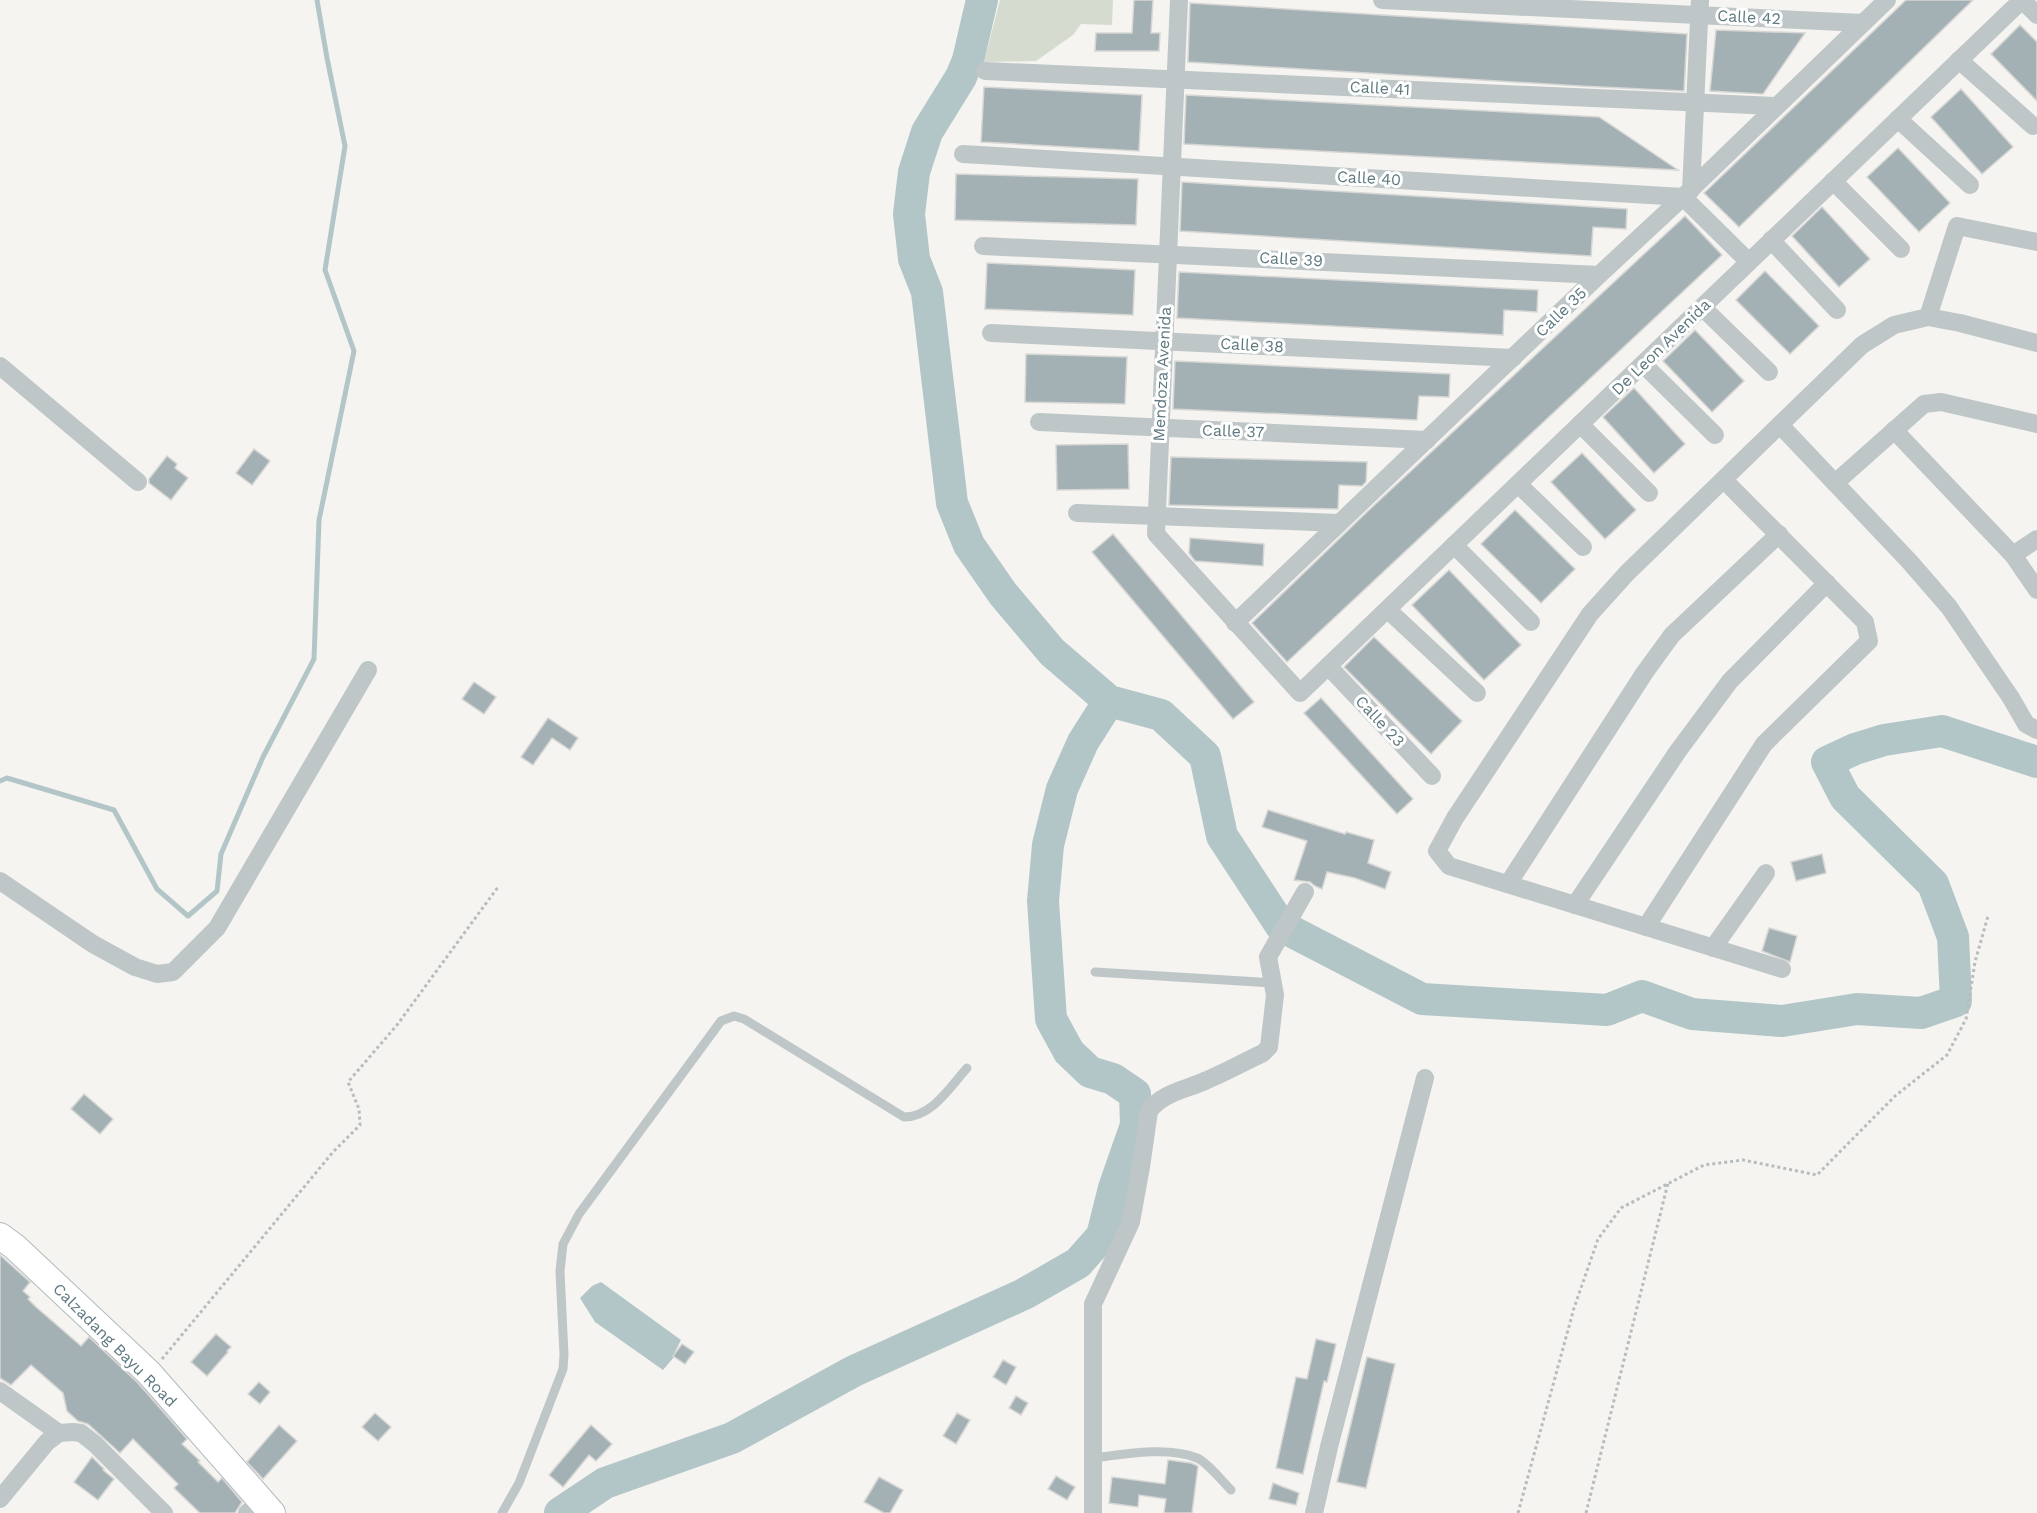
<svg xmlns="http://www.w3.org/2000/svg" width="2037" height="1513" font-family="'Work Sans',sans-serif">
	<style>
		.green { fill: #d6dbd0 }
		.water { fill: #b3c6c7 }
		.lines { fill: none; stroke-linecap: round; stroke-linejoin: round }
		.stream { stroke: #b3c6c7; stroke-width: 5 }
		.river { stroke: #b3c6c7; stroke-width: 32 }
		.building { fill: #a4b1b4; stroke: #d6d6d4; stroke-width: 1.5 }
		.secondary-casing { stroke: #b1babd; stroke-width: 28 }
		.path { stroke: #b7bcbe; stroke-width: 3; stroke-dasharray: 3 3; stroke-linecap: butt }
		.lane { stroke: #bfc6c8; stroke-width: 9 }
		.street { stroke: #bfc6c8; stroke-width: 18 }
		.secondary { stroke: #fff; stroke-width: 26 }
		.labels { text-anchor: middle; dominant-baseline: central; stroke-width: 6; stroke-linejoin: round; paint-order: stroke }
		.street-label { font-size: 16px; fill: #5d787f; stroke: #fff }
	</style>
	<rect width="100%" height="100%" fill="#f5f4f1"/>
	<path class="green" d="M1000,0H1113L1112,25L1081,24L1073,35L1036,61L984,62Z"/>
	<path class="water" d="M601,1282L681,1340L673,1356L674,1357L663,1370L595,1322L580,1298L592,1286Z"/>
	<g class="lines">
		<path class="stream" d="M0,781L7,778L114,810L157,889L188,916L217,891L221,854L263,757L314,659L319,520L354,351L325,270L345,146L327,58L317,0"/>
		<g class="river">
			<path d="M982,0L968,60L961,77L927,132L914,172L909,214L914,259L927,292L952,503L969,545L1003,594L1052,652L1109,701L1161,715L1205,756L1222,836L1281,926L1422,999L1607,1010L1642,996L1692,1014L1782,1021L1857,1009L1921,1013L1956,1001L1953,937L1933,884L1845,797L1827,762L1855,749L1884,740L1942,731L2037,762"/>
			<path d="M560,1513L605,1483L732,1438L854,1371L1024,1294L1078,1263L1102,1236L1114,1188L1136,1125L1135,1094L1113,1079L1090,1072L1069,1052L1051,1019L1043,901L1048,845L1062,789L1083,742L1109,701"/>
		</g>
	</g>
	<g class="building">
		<path d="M1134,0H1153L1151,33H1160L1159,51H1095L1096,33H1132Z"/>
		<path d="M1906,0H1973L1739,227L1704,193Z"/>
		<path d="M1190,3L1687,34L1684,91L1580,86L1188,62Z"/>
		<path d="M2020,25L2037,42V101L1991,54Z"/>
		<path d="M1716,30L1805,33L1763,94L1710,91Z"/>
		<path d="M984,87L1142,95L1139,151L981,142Z"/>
		<path d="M1961,89L2013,147L1982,174L1931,117Z"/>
		<path d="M1186,95L1599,117L1678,170L1184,144Z"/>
		<path d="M1898,148L1950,203L1919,232L1867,177Z"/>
		<path d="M956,174L1138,179L1136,225L955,220Z"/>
		<path d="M1182,182L1627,209L1626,229L1593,227L1591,256L1180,231Z"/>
		<path d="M1822,207L1870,259L1839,287L1792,236Z"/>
		<path d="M1685,216L1722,255L1287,662L1252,623L1369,510Z"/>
		<path d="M987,263L1135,270L1133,315L985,309Z"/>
		<path d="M1765,271L1819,326L1790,354L1736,300Z"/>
		<path d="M1179,272L1538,290L1537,312L1504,310L1503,335L1177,318Z"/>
		<path d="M1695,330L1744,381L1712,412L1663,361Z"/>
		<path d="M1026,354L1127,357L1125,404L1025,402Z"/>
		<path d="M1175,361L1450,374L1449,397L1419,396L1417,420L1173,409Z"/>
		<path d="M1634,388L1685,444L1654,473L1603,417Z"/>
		<path d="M1128,444L1129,489L1057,490L1056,445Z"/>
		<path d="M254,449L270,461L252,485L236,473Z"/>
		<path d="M1582,453L1636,510L1605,539L1551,482Z"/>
		<path d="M167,456L177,464L175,468L188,478L171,500L149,483V479Z"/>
		<path d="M1171,457L1367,462L1366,482L1362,486L1339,485L1338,509L1169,505Z"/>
		<path d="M1515,510L1575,569L1541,603L1481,544Z"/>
		<path d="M1113,534L1254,702L1233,719L1092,552Z"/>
		<path d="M1190,538L1264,544L1263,566L1195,561L1189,553Z"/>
		<path d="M1449,570L1521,645L1484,680L1412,605Z"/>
		<path d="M1374,637L1462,721L1431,754L1344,667Z"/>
		<path d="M474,682L496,697L484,714L462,699Z"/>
		<path d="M1321,698L1413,799L1397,814L1304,713Z"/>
		<path d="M548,718L578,738L570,750L552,738L533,765L521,757Z"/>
		<path d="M1268,810L1345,834L1346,832L1374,840L1368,863L1391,872L1385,889L1355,878L1327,872L1322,889L1315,886L1310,882L1294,880L1307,841L1262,827Z"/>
		<path d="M1822,854L1826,873L1796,881L1791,862Z"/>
		<path d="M1769,928L1797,936L1790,962L1762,951Z"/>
		<path d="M84,1094L113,1119L100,1134L71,1109Z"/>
		<path d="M0,1255L30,1282L23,1291L30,1297L28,1299L36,1307L81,1346L89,1337L138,1383L187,1439L182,1444L200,1461L198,1462L218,1482L222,1478L242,1502L235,1513H200L174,1488L178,1484L133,1439L120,1453L88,1424L78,1421L67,1411L63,1393L31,1365L11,1385L0,1378Z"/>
		<path d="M216,1334L231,1347L227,1351L228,1352L207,1376L191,1362Z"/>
		<path d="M1316,1339L1336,1344L1327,1382L1324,1381L1303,1474L1276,1468L1296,1377L1307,1379Z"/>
		<path d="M682,1344L694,1352L685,1364L673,1356Z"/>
		<path d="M1367,1357L1395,1364L1366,1488L1337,1482Z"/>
		<path d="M1003,1360L1016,1367L1006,1385L993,1377Z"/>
		<path d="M259,1382L270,1392L260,1404L248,1394Z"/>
		<path d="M1016,1396L1028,1403L1021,1415L1009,1408Z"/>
		<path d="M375,1413L391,1427L378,1441L362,1427Z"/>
		<path d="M957,1413L970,1420L956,1444L943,1436Z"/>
		<path d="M279,1425L297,1441L263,1479L247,1462Z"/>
		<path d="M591,1425L612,1444L596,1461L589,1455L563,1487L549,1475Z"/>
		<path d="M92,1457L104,1469L103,1470L114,1479L98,1500L74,1482Z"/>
		<path d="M1168,1460L1191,1463L1198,1466L1192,1513H1164L1166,1499L1139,1495L1138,1507L1109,1503L1112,1477L1165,1484Z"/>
		<path d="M1056,1476L1075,1487L1067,1500L1048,1489Z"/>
		<path d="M879,1477L903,1490L890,1513H884L864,1502Z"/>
		<path d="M1273,1483L1299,1493L1296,1505L1269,1499Z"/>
	</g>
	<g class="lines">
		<defs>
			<path id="secondary" d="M0,1236L15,1247L149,1373L272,1513"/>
		</defs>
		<use href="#secondary" class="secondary-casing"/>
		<g class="path">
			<path d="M162,1359L333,1152L360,1125L359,1109L348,1082L397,1025L498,887"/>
			<path d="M1518,1513L1574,1308L1598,1239L1621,1208L1704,1165L1743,1160L1817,1175L1895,1096L1947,1055L1966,1019L1975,962L1988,916"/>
			<path d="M1586,1513L1668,1183"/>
		</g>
		<g class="lane">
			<path d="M1095,972L1274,983"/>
			<path d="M1094,1458C1124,1454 1168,1446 1197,1458C1207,1462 1222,1481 1231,1490"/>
			<path d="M502,1513L519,1483L563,1369L564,1355L560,1271L563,1244L579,1214L721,1021L734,1016L744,1019L904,1117C932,1117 950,1087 967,1068"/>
		</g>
		<g class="street">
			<path d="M1179,0L1156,534L1300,693L2022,0"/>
			<path d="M1382,0L1863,23"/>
			<path d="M2022,0L2037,15"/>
			<path d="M1959,60L2033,126"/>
			<path d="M985,71L1775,106"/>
			<path d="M1898,119L1970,185"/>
			<path d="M963,154L1683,197L1749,262"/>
			<path d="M1833,181L1901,249"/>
			<path d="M1691,190L1700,0"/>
			<path d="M1771,240L1837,310"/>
			<path d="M983,246L1599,275"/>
			<path d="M1702,307L1769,372"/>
			<path d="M1928,317L1957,226L2037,242"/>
			<path d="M991,333L1513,358"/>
			<path d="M1643,364L1715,435"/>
			<path d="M0,366L138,482"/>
			<path d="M1039,422L1427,440"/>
			<path d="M1580,424L1649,493"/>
			<path d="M1780,425L1909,561L1949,607L2011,698L2026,724L2037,730"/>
			<path d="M1894,430L2013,555L2037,590"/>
			<path d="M1835,483L1924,404L1941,402L2037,424"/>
			<path d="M1518,484L1583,547"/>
			<path d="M1077,513L1339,523"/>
			<path d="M1454,545L1531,622"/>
			<path d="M2013,555L2037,539"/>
			<path d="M1388,610L1477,693"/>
			<path d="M1235,623L1599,275L1683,197L1887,0"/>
			<path d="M1328,666L1432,776"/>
			<path d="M0,881L93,944L135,967L157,974L173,972L217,928L368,670"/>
			<path d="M1508,884L1645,672L1672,635L1779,534"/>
			<path d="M1575,905L1678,751L1730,681L1827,583"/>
			<path d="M1646,927L1764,744L1869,641L1865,622L1724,480"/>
			<path d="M1713,948L1766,873"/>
			<path d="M1782,969L1449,866L1437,851L1455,818L1590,614L1627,573L1862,345L1894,325L1928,317L1960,323L2037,343"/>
			<path d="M0,1391L59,1433"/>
			<path d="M0,1499L47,1442L59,1433L73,1432L81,1433L95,1444L164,1513"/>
			<path d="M247,1513L261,1501"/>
			<path d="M1093,1513V1304L1131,1222L1141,1167L1149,1111C1163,1092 1186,1090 1207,1080C1226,1072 1244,1062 1263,1053L1269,1047L1275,995L1268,957L1305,892"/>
			<path d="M1314,1513L1329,1447L1425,1078"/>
		</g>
		<use href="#secondary" class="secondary"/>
	</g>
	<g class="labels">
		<g class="street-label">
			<text transform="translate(1749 17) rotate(3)">Calle 42</text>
			<text transform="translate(1380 88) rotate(3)">Calle 41</text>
			<text transform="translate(1369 178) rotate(3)">Calle 40</text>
			<text transform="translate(1291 259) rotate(3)">Calle 39</text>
			<text transform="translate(1561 312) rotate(-44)">Calle 35</text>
			<text transform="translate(1252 345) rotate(3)">Calle 38</text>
			<text transform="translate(1661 347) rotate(-44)">De Leon Avenida</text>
			<text transform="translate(1162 374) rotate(-87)">Mendoza Avenida</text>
			<text transform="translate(1233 431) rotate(2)">Calle 37</text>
			<text transform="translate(1380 721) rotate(47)">Calle 23</text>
			<text transform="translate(115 1345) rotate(45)">Calzadang Bayu Road</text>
		</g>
	</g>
</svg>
